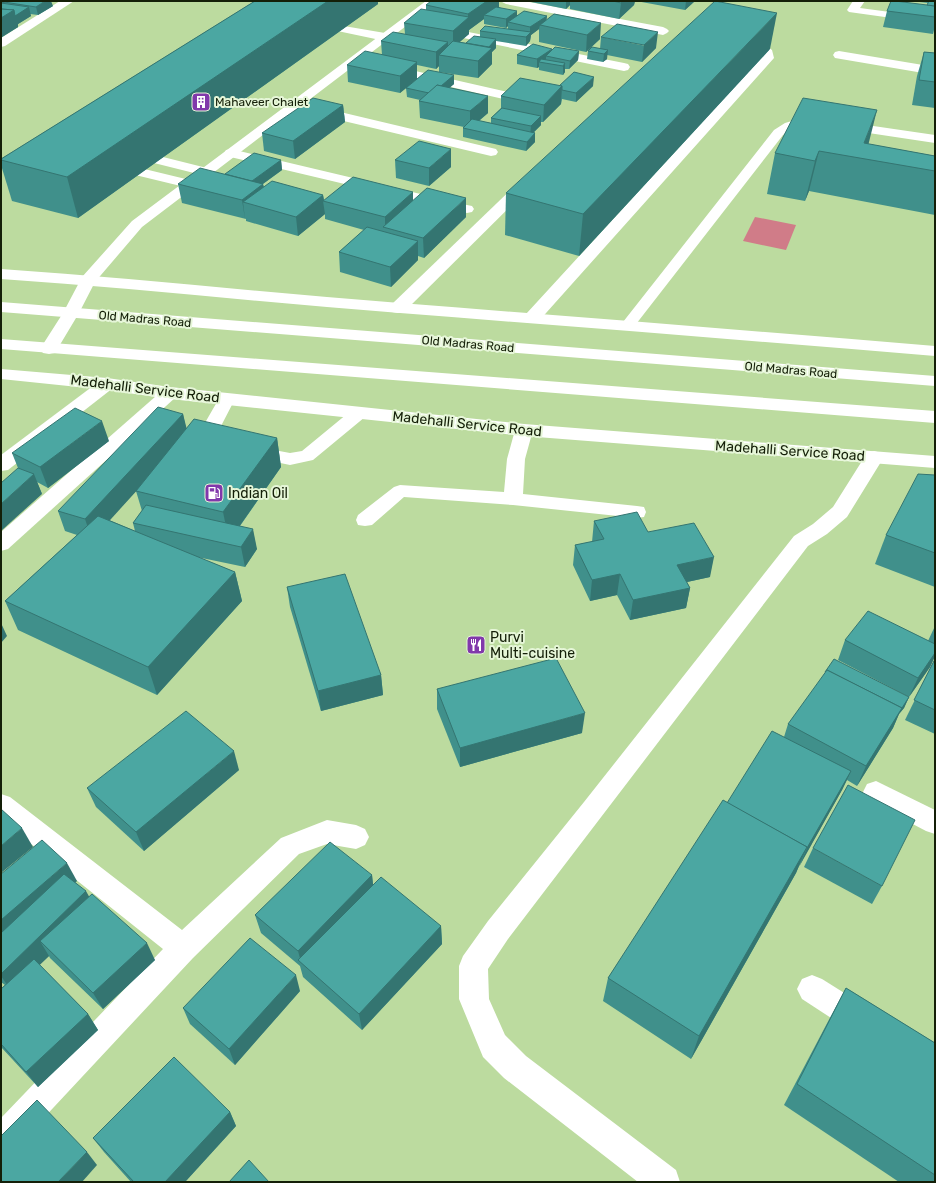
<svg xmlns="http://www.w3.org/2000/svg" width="936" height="1183" font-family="Rubik,sans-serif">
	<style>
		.water { fill: #d07c88 }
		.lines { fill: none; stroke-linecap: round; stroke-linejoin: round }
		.service { fill: #fff; fill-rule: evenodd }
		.minor { fill: #fff; fill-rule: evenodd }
		.secondary { fill: #fff; fill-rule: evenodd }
		.primary { fill: #fff; fill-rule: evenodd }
		.trunk { fill: #fff; fill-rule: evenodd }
		.wall { fill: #40908b; fill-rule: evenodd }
		.shaded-wall { fill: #347571 }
		.building { fill: #4ba7a2; stroke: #347571 }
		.labels { text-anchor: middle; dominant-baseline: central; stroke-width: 4; stroke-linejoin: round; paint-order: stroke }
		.far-poi-label { font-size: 12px; fill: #141f08; stroke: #e6f6d8; text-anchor: start }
		.far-street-label { font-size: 12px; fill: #141f08; stroke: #e6f6d8 }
		.street-label { font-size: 14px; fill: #141f08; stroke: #e6f6d8 }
		.poi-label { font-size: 14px; fill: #141f08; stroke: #e6f6d8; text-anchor: start }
	</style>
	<rect width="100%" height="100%" fill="#bcdb9f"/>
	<path class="water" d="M755,217L796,225L786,250L743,241Z"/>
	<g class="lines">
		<g class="service">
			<path d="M802,118L820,119L822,122L820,125C804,129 799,122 783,135L633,328L628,330L623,328L620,325L623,322L774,130L785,123Z"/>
			<path d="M846,122L935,135V143L842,129L840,126L842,123Z"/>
			<path d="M227,394L233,395L235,399L220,428L222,435L233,446L230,450C215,454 206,441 202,428L221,395Z"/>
			<path d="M359,408L365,409L368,413L365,417L313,460L290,465L247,456L244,452L247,448L253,446L290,453L302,451L353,409Z"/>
			<path d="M524,425L530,426L533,430L525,459L523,494L637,506L644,507L646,512L644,517L637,518L513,505L404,497L372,525L365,526L358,525L356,520L358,515L394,487L400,485L504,492L507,459L515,430L518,426Z"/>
		</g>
		<g class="minor">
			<path d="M60,1H74L5,46L1,47V38Z"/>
			<path d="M500,1H524L663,27L667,29L669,31L667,33L663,35L506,4Z"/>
			<path d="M853,1H865L860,8L935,18V24L849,12L847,10Z"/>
			<path d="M332,24L385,33L389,34L391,37L389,40L385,41L328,29L326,27L328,25Z"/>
			<path d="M438,26L624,63L628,64L630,67L628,70L624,71L434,32L432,30L434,28Z"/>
			<path d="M738,40L765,45L772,50L774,58L538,322L532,323L526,322L524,318L526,314L762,57V54L757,51L734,47L732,44L734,41Z"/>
			<path d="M839,51L935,67V75L835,58L833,55L835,52Z"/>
			<path d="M389,65L512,93L517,94L518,97L517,100L512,101L385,72L383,69L385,66Z"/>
			<path d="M315,106L496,149L498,152L496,155L491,156L310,113L308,110L310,107Z"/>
			<path d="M231,149L467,205L472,206L474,209L472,212L467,213L226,156L224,153L226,150Z"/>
			<path d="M147,153L211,169L213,172L211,175L206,176L142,160L140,157L142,154Z"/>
			<path d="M132,166L194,181L196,184L194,187L189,188L127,173L125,170L127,167Z"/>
			<path d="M527,178L532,179L534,182L532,185L404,312L398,313L392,312L390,308L392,304L522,179Z"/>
			<path d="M107,378L113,380L116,384L113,388L8,470L1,471V455L101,380Z"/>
			<path d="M170,387L176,389L179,393L176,397L8,549L1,551V532L164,389Z"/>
			<path d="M874,451L881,453L884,457L847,517L827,534L808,546L508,939L488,969L489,999L505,1035L526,1056L676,1170L680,1182H638L504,1078L483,1057L459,999V966L463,956L488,921L584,802L794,536L813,524L833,507L867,453Z"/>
			<path d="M876,781L935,810V834L926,831L867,800L863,792L867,784Z"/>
			<path d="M1,794L10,797L182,930L281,838L327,820L356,825L365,829L369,837L365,845L356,849L327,844L299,854L193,958L12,1152L1,1157V1118L163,949L1,820Z"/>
			<path d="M812,975L822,979L873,1011L877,1021L873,1031L862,1036L851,1031L802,999L797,989L802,979Z"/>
		</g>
		<path class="secondary" d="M426,1H439L142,227L95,282L79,313L55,353L49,354L43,353L40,349L63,313L82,277L132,221Z"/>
		<g class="primary">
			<path d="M1,269C134,278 267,293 400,303C578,317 757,331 935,346V356C757,341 578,327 400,313C267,303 134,288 1,279Z"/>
			<path d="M1,369L107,378L170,387L524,424L935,456V468L524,436L170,399L107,390L1,379Z"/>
		</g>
		<g class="trunk">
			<path d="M1,302L935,376V386L1,312Z"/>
			<path d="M1,339L935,411V423L1,349Z"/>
		</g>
	</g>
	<g class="wall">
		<path d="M1,1L53,6L38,15L30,14L31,16L18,24V27L2,37H1Z"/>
		<path d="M255,1H378V4L78,218L12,201L1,165V159Z"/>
		<path d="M499,1V7L517,16H547L546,20L600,39L586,52L539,42V29L531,35L530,41L526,46L496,41V48L492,52V64L478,78L439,72V66L436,69L417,65V79L400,93L348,82L347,65L382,55L381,41L405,34L404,23L426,10V5ZM484,19V24L506,28L508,26V29L480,31V37L466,43L459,42L469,34V30Z"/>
		<path d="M526,1H635L634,5L619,19L570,9V5L566,9Z"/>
		<path d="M636,1H695L685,10Z"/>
		<path d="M911,1H935V26L933,34L883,27L887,11L927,5L928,3Z"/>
		<path d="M601,37L656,48L642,62L607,55V59L603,62L587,59L588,51L600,49Z"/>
		<path d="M770,49L579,256L505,235L506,193Z"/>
		<path d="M552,50L579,51L578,60L569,69H565V72L563,75L539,70V67L537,68L517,64V55Z"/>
		<path d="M924,52L935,53V108L912,105L917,76Z"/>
		<path d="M454,75V84L449,88L488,113L479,121L491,123V118L501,108V96L559,86H593L576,102L562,99L561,104L543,122H541V125L534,132L535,133V142L526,151L463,137V128L464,127L420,118L419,101L420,100L407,97L406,88Z"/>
		<path d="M343,105L345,122L295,159L264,151L262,133Z"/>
		<path d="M868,144L935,156V215L809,191L805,201L767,194L775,153Z"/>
		<path d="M281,160L282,170L263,184L264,187L323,195L324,200L413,192V201L466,217L424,258L418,256V260L391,287L340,272L339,252L364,230L325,219V214L298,236L246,221V219L182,203L178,184L225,174Z"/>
		<path d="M395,160L451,167L429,186L396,178Z"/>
		<path d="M183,414L186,429L277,438L281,467L240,526L257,549L245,567L197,557L235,572L242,601L157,695L18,630L5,601L77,535L65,531L58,511ZM138,489L136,491L142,511L133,523L135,531L109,520Z"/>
		<path d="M109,441L48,488L37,482L42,494L18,468L12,453Z"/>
		<path d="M935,475V587L875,564L886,535Z"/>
		<path d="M594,521L648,532L710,577L687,582L690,588L686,608L630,620L617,595L590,601L573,565L575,545L592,542Z"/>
		<path d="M287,587L381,675L383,695L321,711L290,607Z"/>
		<path d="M935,626V656L930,667L909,697L838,660L845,640L928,641Z"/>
		<path d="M935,659V734L905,720Z"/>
		<path d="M437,689L582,733L460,767L437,709Z"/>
		<path d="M909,697L904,708L899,714L893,728L857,786L847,780L842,790L799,866L796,873L691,1059L603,1001L608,978L727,803L784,737L788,724Z"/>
		<path d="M239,770L144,851L96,807L87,788Z"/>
		<path d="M813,848L882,886L872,904L804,867Z"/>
		<path d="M1,874L77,881L75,882L89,897L155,960L103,1009L50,958L49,956L39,965L88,1014L98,1030L38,1087L1,1047V989L5,985L1,982Z"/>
		<path d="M372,875L373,886L441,926L442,944L362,1030L303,977L300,966L261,933L255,915Z"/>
		<path d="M846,988L935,1043V1182H899L784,1105L833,1012Z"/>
		<path d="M300,991L235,1065L190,1024L183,1008Z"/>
		<path d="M230,1112L236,1126L185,1182H131L104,1152L93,1138Z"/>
	</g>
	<g class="shaded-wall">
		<path d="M2,1H17L4,2L6,8L3,10L1,2Z"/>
		<path d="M45,1H51L53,6L38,15L36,7Z"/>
		<path d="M328,1H378V4L78,218L67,177Z"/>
		<path d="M487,1H499V9L484,15V19L469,30V34L453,48V31L468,18V14Z"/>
		<path d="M566,1H570V5L566,9Z"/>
		<path d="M623,1H635L634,5L619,19L621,3Z"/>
		<path d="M686,1H695L685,10Z"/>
		<path d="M29,7L31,16L18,24V27L2,37L1,32V18L14,10Z"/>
		<path d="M517,11V19L508,22V26L506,28V19Z"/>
		<path d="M777,13L770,49L579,256L583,214Z"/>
		<path d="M547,16L546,24L540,25L539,29L531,35L530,41L526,46V37L530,33V27Z"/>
		<path d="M601,23L600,39L586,52L587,35Z"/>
		<path d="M658,32L656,48L642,62L644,45Z"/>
		<path d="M496,39V48L492,52V64L478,78V61L486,50Z"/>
		<path d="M448,42V56L439,55V66L436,69V52Z"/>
		<path d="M552,49V57L546,56V62H539V67L537,68V59Z"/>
		<path d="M608,50L607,59L603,62L604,54Z"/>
		<path d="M579,51L578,60L569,69L570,61Z"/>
		<path d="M417,62V79L400,93V76Z"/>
		<path d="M565,63V72L563,75V66Z"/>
		<path d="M454,75V84L433,102L432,93Z"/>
		<path d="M594,77L593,86L576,102V93Z"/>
		<path d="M562,86L561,104L543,122L544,105Z"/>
		<path d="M488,96V113L470,128V111Z"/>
		<path d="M343,105L345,122L295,159L293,141Z"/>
		<path d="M877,110L867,150L864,143Z"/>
		<path d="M541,116V125L530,136L531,126Z"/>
		<path d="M535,133V142L526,151L527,142Z"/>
		<path d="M451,149V167L429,186V168Z"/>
		<path d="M819,151L809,191L805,201L815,161Z"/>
		<path d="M281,160L282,170L253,191L251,182Z"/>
		<path d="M263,184L266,202H243L245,219L242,200Z"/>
		<path d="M413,192V211L385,228V217Z"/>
		<path d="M323,195L324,201H323L325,214L298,236L296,217Z"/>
		<path d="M466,198V217L424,258L423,238Z"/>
		<path d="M418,241V260L391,287L390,267Z"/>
		<path d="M183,414L188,434L92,540L85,519Z"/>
		<path d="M102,421L109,441L48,488L40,467Z"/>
		<path d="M277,438L281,467L229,541L223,512Z"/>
		<path d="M34,474L42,494L1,531V504Z"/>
		<path d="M253,529L257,549L245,567L241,547Z"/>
		<path d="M714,557L710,577L673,585L677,565Z"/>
		<path d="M235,572L242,601L157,695L148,667Z"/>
		<path d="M620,574L617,595L590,601L592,580Z"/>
		<path d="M690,588L686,608L630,620L633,600Z"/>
		<path d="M1,623L7,636L1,643Z"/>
		<path d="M935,653V656L930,667L909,697L918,678Z"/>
		<path d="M381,675L383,695L321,711L318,691Z"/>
		<path d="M909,697L904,708L899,714L893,728L857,786L866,766L900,710Z"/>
		<path d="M585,713L582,733L460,767V748Z"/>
		<path d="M234,751L239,770L144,851L136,832Z"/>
		<path d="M851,771L842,790L799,867L807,848Z"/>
		<path d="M22,828L33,847L1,873V846Z"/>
		<path d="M807,847L796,873L691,1059L699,1036Z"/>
		<path d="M67,863L77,881L1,947V920Z"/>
		<path d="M372,875L374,893L301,962L298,951Z"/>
		<path d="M86,891L96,909L40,941L49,956L12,992L1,976V974Z"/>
		<path d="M441,926L442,944L362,1030L359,1014Z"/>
		<path d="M147,943L155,960L103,1009L93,993Z"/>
		<path d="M296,975L300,991L235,1065L229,1049Z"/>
		<path d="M88,1014L98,1030L38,1087L26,1072Z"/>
		<path d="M230,1112L236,1126L185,1182H165Z"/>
		<path d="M87,1152L97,1165L82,1182H58Z"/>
	</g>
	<g class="building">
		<path d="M7,1H45L36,7L4,2Z"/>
		<path d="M255,1H328L67,177L1,160V159Z"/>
		<path d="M431,1H487L468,14L426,5Z"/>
		<path d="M613,1H623L621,3Z"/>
		<path d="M715,1L777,13L583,214L506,193Z"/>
		<path d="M891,1H895L935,6V17L887,11Z"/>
		<path d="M929,1H935V6L927,5Z"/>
		<path d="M1,3L29,7L15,16L14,10L1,9Z"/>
		<path d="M496,7L517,11L506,19L484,15Z"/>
		<path d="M1,9L14,10L1,18Z"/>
		<path d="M421,9L469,17L453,31L404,23Z"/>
		<path d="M524,11L547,16L530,27L508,22Z"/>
		<path d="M554,14L601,23L587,35L540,25Z"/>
		<path d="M617,24L658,32L644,45L601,37Z"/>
		<path d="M485,26L531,32L526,37L480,31Z"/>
		<path d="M393,32L448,42L436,52L381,41Z"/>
		<path d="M474,36L496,39L489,47L466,43Z"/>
		<path d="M453,41L492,48L478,61L439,55Z"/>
		<path d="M533,44L552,49L537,59L517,55Z"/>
		<path d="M555,47L579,51L570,61L546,56Z"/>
		<path d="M592,47L608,50L604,54L588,51Z"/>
		<path d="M365,51L417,62L400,76L347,65Z"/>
		<path d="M924,52L935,53V82L919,80Z"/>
		<path d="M541,59L565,63L563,66L539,62Z"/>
		<path d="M428,70L454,75L441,86L437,85L429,93L406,88Z"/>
		<path d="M574,72L594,77L576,93L562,90V86H559Z"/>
		<path d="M520,78L562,86L544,105L501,96Z"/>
		<path d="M437,85L488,96L470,111L419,101Z"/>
		<path d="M313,98L343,105L293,141L262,133Z"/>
		<path d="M803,98L877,110L864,143L935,156V171L819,151L815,161L775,153Z"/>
		<path d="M502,108L541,116L531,126L491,118Z"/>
		<path d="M472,119L535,133L527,142L463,128Z"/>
		<path d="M419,141L451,149L429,168L395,160Z"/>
		<path d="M254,153L281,160L252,181L225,174Z"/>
		<path d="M200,168L263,184L242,200L178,184Z"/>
		<path d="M353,177L413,192L385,217L323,201Z"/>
		<path d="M272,181L323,195L296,217L243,202Z"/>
		<path d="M427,188L466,198L423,238L383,227Z"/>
		<path d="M367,227L418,241L390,267L339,252Z"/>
		<path d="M158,407L183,414L85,519L58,511Z"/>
		<path d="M75,408L102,421L40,467L12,453Z"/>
		<path d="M194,419L277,438L223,512L136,491Z"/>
		<path d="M18,468L34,474L1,504V483Z"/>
		<path d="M918,474L935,475V553L886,535Z"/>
		<path d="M146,505L253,529L241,547L133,523Z"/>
		<path d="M637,512L648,532L694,523L714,557L677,565L690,588L633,600L620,574L592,580L575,545L604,539L594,521Z"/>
		<path d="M98,516L235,572L148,667L5,601Z"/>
		<path d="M345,574L381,675L318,691L287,587Z"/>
		<path d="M868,611L935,644V653L918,678L845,640Z"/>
		<path d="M556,658L585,713L460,748L437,689Z"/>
		<path d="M834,659L909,697L902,708L827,670L825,672Z"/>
		<path d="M935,659V710L914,700Z"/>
		<path d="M827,670L902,708L866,766L788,724Z"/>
		<path d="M186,711L234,751L136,832L87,788Z"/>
		<path d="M772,731L851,771L807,848V847L727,803Z"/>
		<path d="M848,785L915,820L882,886L813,848Z"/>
		<path d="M723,800L807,847L699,1036L608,978Z"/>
		<path d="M1,809L22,828L1,846Z"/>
		<path d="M42,840L67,863L1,920V874Z"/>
		<path d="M330,842L372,875L298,951L255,915Z"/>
		<path d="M64,874L86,891L1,974V933Z"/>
		<path d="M381,877L441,926L359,1014L298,960Z"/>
		<path d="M92,894L147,943L93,993L40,941Z"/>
		<path d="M250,938L296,975L229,1049L183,1008Z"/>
		<path d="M34,959L88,1014L26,1072L1,1044V989Z"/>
		<path d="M846,988L935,1043V1175L797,1084Z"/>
		<path d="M174,1057L230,1112L165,1182H134L93,1138Z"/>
		<path d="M37,1100L87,1152L58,1182H1V1136Z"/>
		<path d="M249,1160L269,1182H229Z"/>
	</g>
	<defs>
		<symbol id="building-square" viewBox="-11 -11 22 22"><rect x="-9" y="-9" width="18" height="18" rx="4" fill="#8138ab" stroke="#e6f6d8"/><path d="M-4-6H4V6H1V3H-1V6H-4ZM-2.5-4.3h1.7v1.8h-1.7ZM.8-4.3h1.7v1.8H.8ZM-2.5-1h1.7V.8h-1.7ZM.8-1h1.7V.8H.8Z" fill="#fff"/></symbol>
		<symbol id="fuel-square" viewBox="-11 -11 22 22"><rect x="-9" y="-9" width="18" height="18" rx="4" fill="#8138ab" stroke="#e6f6d8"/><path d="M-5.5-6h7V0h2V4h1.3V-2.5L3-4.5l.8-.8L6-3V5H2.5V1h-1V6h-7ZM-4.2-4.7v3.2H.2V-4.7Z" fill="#fff"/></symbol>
		<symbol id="restaurant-square" viewBox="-11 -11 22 22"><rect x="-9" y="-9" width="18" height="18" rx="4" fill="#8138ab" stroke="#e6f6d8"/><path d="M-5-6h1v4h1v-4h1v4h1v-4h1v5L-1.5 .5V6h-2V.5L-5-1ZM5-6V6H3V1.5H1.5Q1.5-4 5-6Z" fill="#fff"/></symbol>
	</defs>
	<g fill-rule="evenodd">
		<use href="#building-square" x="190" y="91" width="22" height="22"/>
		<use href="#fuel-square" x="203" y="482" width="22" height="22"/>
		<use href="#restaurant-square" x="465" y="634" width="22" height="22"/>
	</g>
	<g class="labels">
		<g class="far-poi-label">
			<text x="215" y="102">Mahaveer Chalet</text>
		</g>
		<g class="far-street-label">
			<text transform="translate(145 319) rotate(5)">Old Madras Road</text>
			<text transform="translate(468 344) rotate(5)">Old Madras Road</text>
			<text transform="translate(791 370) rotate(5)">Old Madras Road</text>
		</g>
		<g class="street-label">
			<text transform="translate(145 389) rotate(7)">Madehalli Service Road</text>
			<text transform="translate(467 424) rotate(6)">Madehalli Service Road</text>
			<text transform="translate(790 451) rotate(4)">Madehalli Service Road</text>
		</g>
		<g class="poi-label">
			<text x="228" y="493">Indian Oil</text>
			<text x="490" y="637">Purvi<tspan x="490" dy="16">Multi-cuisine</tspan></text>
		</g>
	</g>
	<rect width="936" height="1183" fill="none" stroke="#141f08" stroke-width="4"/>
</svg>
